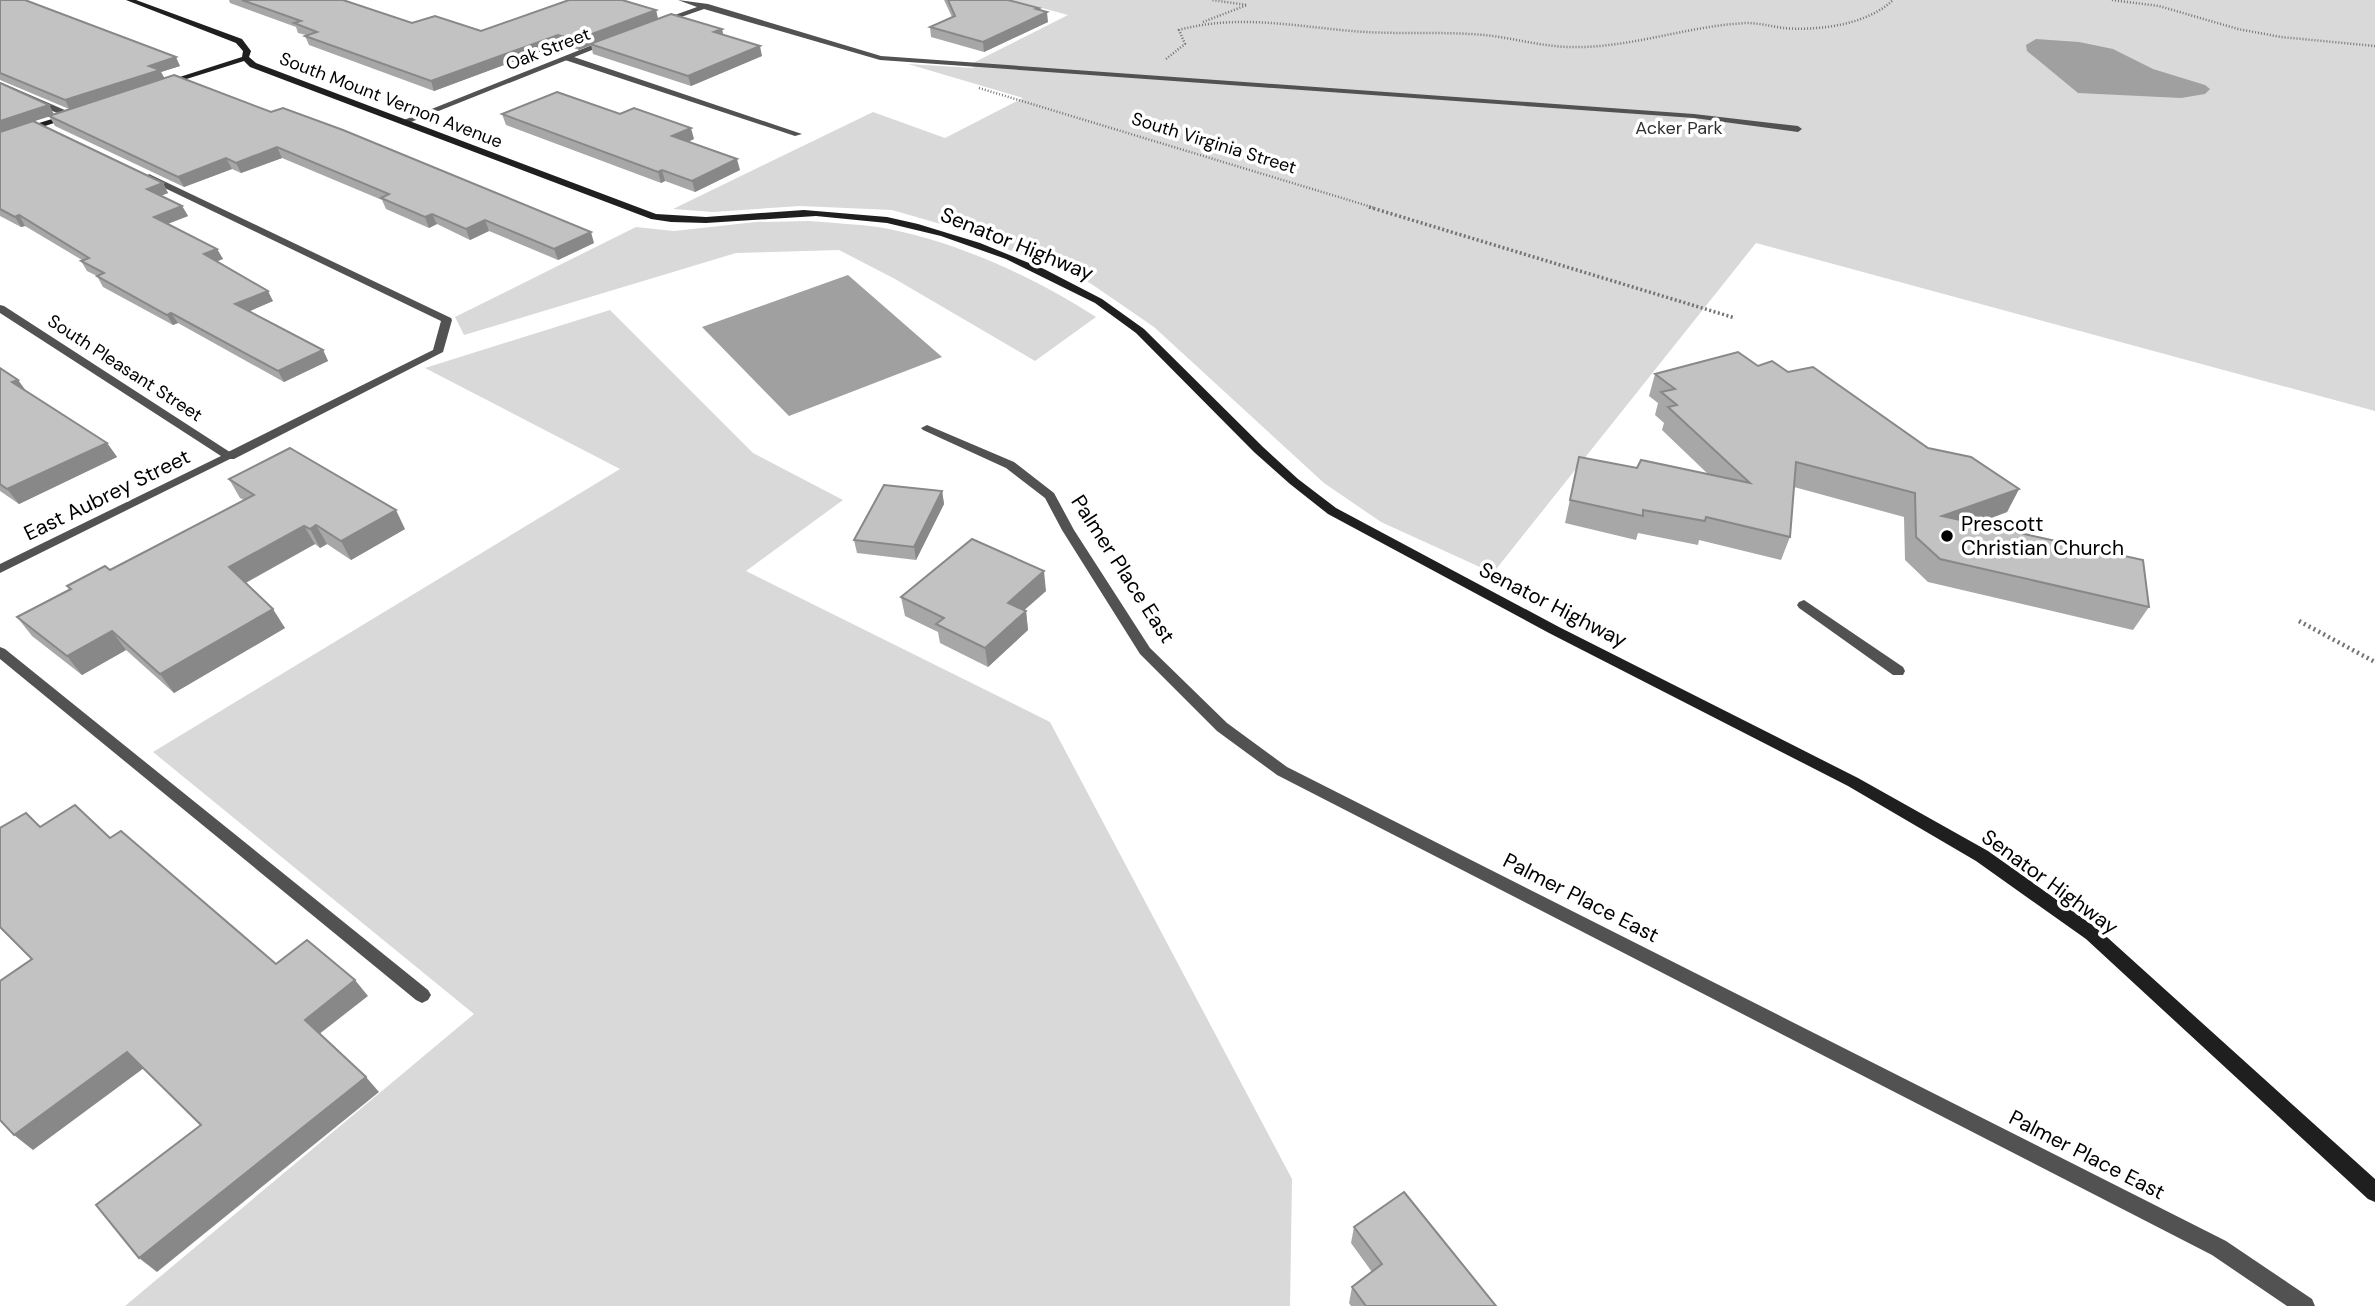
<svg xmlns="http://www.w3.org/2000/svg" width="2375" height="1306" font-family="'DM Sans',sans-serif">
	<style>
		.green { fill: #d9d9d9 }
		.water { fill: #a0a0a0 }
		.lines { fill: none; stroke-linecap: round; stroke-linejoin: round }
		.path-far2 { stroke: #747474; stroke-width: 2.5; stroke-dasharray: 1 2; stroke-linecap: butt }
		.path-far1 { stroke: #747474; stroke-width: 3.5; stroke-dasharray: 2 2.5; stroke-linecap: butt }
		.path { stroke: #747474; stroke-width: 4.5; stroke-dasharray: 2 3.5; stroke-linecap: butt }
		.lane { fill: #525252; fill-rule: evenodd }
		.street { fill: #525252; fill-rule: evenodd }
		.secondary { fill: #1f1f1f; fill-rule: evenodd }
		.wall { fill: #a7a7a7 }
		.shaded-wall { fill: #888 }
		.building { fill: #c2c2c2; stroke: #888; stroke-width: 2 }
		.poi-dot { fill: #000; stroke: #fff; stroke-width: 2.5 }
		.labels { text-anchor: middle; dominant-baseline: central; stroke-width: 7; stroke-linejoin: round; paint-order: stroke }
		.far-street-label { font-size: 18px; fill: #000; stroke: #fff }
		.far-park-label { font-size: 18px; fill: #303030; stroke: #fff }
		.street-label { font-size: 21px; fill: #000; stroke: #fff }
		.poi-label { font-size: 21px; fill: #000; stroke: #fff; text-anchor: start }
	</style>
	<rect width="100%" height="100%" fill="#fff"/>
	<g class="green">
		<path d="M1012,0H2375V411L1756,243L1493,573L1381,522L1324,483L1154,327L1090,283L958,229L892,210L800,206L713,212L673,209L873,112L945,138L1023,98L908,64L975,68L969,65L1068,15Z"/>
		<path d="M809,221C832,223 856,224 878,227C951,239 1035,277 1096,317L1035,361L895,279L839,250L736,253L464,335L455,317L636,227L674,231L756,222Z"/>
		<path d="M610,310L753,453L843,500L746,571L1050,722L1292,1179L1290,1306H125L474,1014L153,752L620,469L425,368Z"/>
	</g>
	<g class="water">
		<path d="M2036,39L2079,42L2113,49L2153,69L2205,85L2210,89L2205,94L2181,98L2078,93L2027,51L2026,45Z"/>
		<path d="M848,275L942,357L789,416L702,327Z"/>
	</g>
	<g class="lines">
		<g class="path-far2">
			<path d="M2112,0L2159,6L2238,29L2281,37L2375,46"/>
			<path d="M1203,22L1247,5L1212,0"/>
			<path d="M1166,59L1185,44L1179,30C1237,14 1293,26 1352,31C1396,35 1441,31 1484,35C1513,38 1540,46 1568,47C1629,49 1686,26 1746,23C1759,23 1770,26 1783,28C1818,31 1867,25 1893,0"/>
			<path d="M979,88L1375,208"/>
		</g>
		<path class="path-far1" d="M1369,207L1735,318"/>
		<path class="path" d="M2299,621L2375,662"/>
		<g class="lane">
			<path d="M565,56H571L802,134L795,136L565,60Z"/>
			<path d="M0,82L74,114L75,116L68,118L0,87Z"/>
			<path d="M149,174L451,318L452,320L443,352L234,459H226V453L433,350L441,321L146,179L145,177Z"/>
			<path d="M1804,600L1903,667L1905,671L1903,675H1893L1799,608L1797,605L1799,602Z"/>
			<path d="M0,647L5,649L428,990L431,995L428,1000L422,1003L416,1000L0,659Z"/>
		</g>
		<g class="street">
			<path d="M678,0L708,4L881,56L1694,114L1798,126L1802,129L1798,132L1694,118L880,60L704,9L661,24V20L697,7Z"/>
			<path d="M605,40L612,42L406,124L399,122Z"/>
			<path d="M0,305L4,306L236,456L0,573V564L221,456L0,313Z"/>
			<path d="M927,425L1014,462L1054,493L1074,530L1150,648L1227,723L1287,767L2226,1241L2312,1299L2315,1306H2287L2212,1255L1277,775L1217,731L1140,654L1062,530L1045,498L1006,468L923,430L921,428Z"/>
		</g>
		<g class="secondary">
			<path d="M126,0H136L242,39L251,51L249,57L256,63L656,214L706,217L804,210L887,217L918,224L980,243L1044,269L1102,299L1144,329L1263,447L1298,479L1336,508L1559,627L1858,778L1988,851L2098,929L2375,1179V1202L2368,1199L2086,939L1976,861L1848,786L1549,633L1328,514L1290,484L1254,452L1136,333L1095,303L1006,259L941,236L887,223L816,216L706,223L671,222L651,219L250,67L244,61L164,86V82L242,57L243,51L236,43Z"/>
			<path d="M65,115L72,117L0,141V135Z"/>
		</g>
	</g>
	<g class="wall">
		<path d="M0,0L180,66L161,72L164,78L594,243L558,260L489,231L470,240L437,224L429,228L386,209L382,200L282,158L241,173L232,169L184,187L55,126L49,116L34,121L163,183L168,193L161,196L182,206L188,216L168,224L217,249L223,259L217,261L273,301L249,311L323,350L328,361L284,382L178,323L173,325L103,287L97,276L87,271L81,261L82,260L25,226L21,227L0,216V83L49,105L54,114L69,109L0,80Z"/>
		<path d="M229,0H343L412,23L481,31L656,10L658,19L722,29L723,35L762,56L691,86L593,54L591,45L579,50L561,44L434,91L309,45L305,36L306,35L298,33L296,27L230,3Z"/>
		<path d="M944,0H1008L1039,10L1048,22L984,52L931,37L930,27L952,17Z"/>
		<path d="M502,114L694,139L688,142L740,170L695,192L665,181L661,183L506,125Z"/>
		<path d="M1758,366L1788,372L1928,448L2019,489L2007,512L1976,524L2149,607L2133,630L1928,582L1905,560L1904,517L1794,487L1790,537L1781,560L1699,540L1698,545L1638,533L1636,540L1565,523L1579,457L1637,468L1708,474L1662,430L1664,423L1655,415L1658,403L1649,396L1655,374Z"/>
		<path d="M0,368L18,380L26,391L107,443L117,457L19,504L0,491Z"/>
		<path d="M229,479L405,529L351,560L327,544L320,548L315,544L246,583L285,628L174,693L126,650L82,675L32,636L17,617L69,589L67,586L110,570L244,500L240,498Z"/>
		<path d="M942,491L944,504L916,560L857,553L854,540Z"/>
		<path d="M1046,591L1024,610L1026,611L1028,630L988,667L940,643L938,632L905,616L901,597Z"/>
		<path d="M1354,1227L1496,1306H1351L1349,1303L1352,1287L1372,1272L1351,1243Z"/>
	</g>
	<g class="shaded-wall">
		<path d="M1039,8V16L1047,12L1048,22L984,52L983,42Z"/>
		<path d="M656,10L658,19L579,50L576,40Z"/>
		<path d="M722,29L724,39L714,32Z"/>
		<path d="M558,35L561,44L434,91L431,81Z"/>
		<path d="M760,46L762,56L691,86L688,76Z"/>
		<path d="M176,57L180,66L161,72L165,79L70,110L65,100L149,66Z"/>
		<path d="M49,105L54,115L0,132V121Z"/>
		<path d="M691,128L694,139L675,147L672,136Z"/>
		<path d="M277,147L282,158L241,173L236,163Z"/>
		<path d="M226,158L232,169L184,187L178,177Z"/>
		<path d="M737,159L740,170L695,192L692,181Z"/>
		<path d="M662,170L665,181L661,183L658,172Z"/>
		<path d="M163,183L168,193L152,199L147,189Z"/>
		<path d="M182,206L188,216L159,227L154,217Z"/>
		<path d="M432,214L437,224L429,228L425,217Z"/>
		<path d="M19,215L25,226L21,227L15,217Z"/>
		<path d="M485,220L489,231L470,240L466,229Z"/>
		<path d="M591,232L594,243L558,260L554,249Z"/>
		<path d="M217,249L223,259L210,264L204,254Z"/>
		<path d="M268,291L273,301L241,315L235,304Z"/>
		<path d="M171,313L178,323L173,325L167,315Z"/>
		<path d="M323,350L328,361L284,382L278,371Z"/>
		<path d="M18,380L28,394L12,382Z"/>
		<path d="M107,443L117,457L19,504L7,489Z"/>
		<path d="M2019,489L2007,512L1931,540L1942,516Z"/>
		<path d="M942,491L944,504L916,560L914,547Z"/>
		<path d="M396,510L405,529L351,560L341,541Z"/>
		<path d="M316,525L327,544L320,548L310,529Z"/>
		<path d="M304,526L315,544L241,585L229,567Z"/>
		<path d="M1044,571L1046,591L1011,622L1008,603Z"/>
		<path d="M273,609L285,628L174,693L160,674Z"/>
		<path d="M1026,611L1028,630L988,667L985,648Z"/>
		<path d="M112,631L126,650L82,675L67,656Z"/>
		<path d="M355,980L368,996L318,1035L305,1020Z"/>
		<path d="M127,1052L144,1068L33,1150L14,1135Z"/>
		<path d="M366,1077L379,1092L157,1272L139,1258Z"/>
	</g>
	<g class="building">
		<path d="M0,0H25L176,57L149,66L160,70L65,100L0,73Z"/>
		<path d="M242,0H343L412,23L435,16L481,31L569,0H622L656,10L576,40L558,35L431,81L305,36L317,32L294,23L301,21Z"/>
		<path d="M948,0H1008L1039,8L1036,9L1047,12L983,42L930,27L955,16Z"/>
		<path d="M671,14L722,29L714,32L760,46L688,76L590,44Z"/>
		<path d="M174,75L271,112L283,108L343,130L591,232L554,249L485,220L466,229L432,214L425,217L381,198L389,194L277,147L236,163L226,158L178,177L49,116Z"/>
		<path d="M0,83L49,105L0,121Z"/>
		<path d="M557,92L620,114L634,108L691,128L672,136L737,159L692,181L662,170L658,172L502,114Z"/>
		<path d="M33,121L163,183L147,189L182,206L154,217L217,249L204,254L268,291L235,304L323,350L278,371L171,313L167,315L97,276L104,273L81,261L89,258L19,215L15,217L0,209V132Z"/>
		<path d="M1738,352L1758,366L1772,361L1788,372L1813,367L1928,448L1971,457L2019,489L1942,516L2143,560L2149,607L1940,559L1916,537L1915,493L1796,462L1790,537L1706,517L1705,521L1643,510V516L1570,500L1579,457L1637,468L1641,460L1750,483L1668,407L1677,405L1661,392L1675,389L1655,374Z"/>
		<path d="M0,368L18,380L12,382L107,443L7,489L0,484Z"/>
		<path d="M290,448L396,510L341,541L316,525L310,529L304,526L229,567L273,609L160,674L112,631L67,656L17,617L71,589L67,586L105,566L110,570L254,495L229,479Z"/>
		<path d="M884,485L942,491L914,547L854,540Z"/>
		<path d="M972,539L1044,571L1008,603L1026,611L985,648L936,624L944,618L901,597Z"/>
		<path d="M75,805L110,838L121,831L276,964L307,940L355,980L305,1020L366,1077L139,1258L96,1205L201,1125L127,1052L14,1135L0,1120V981L32,959L0,927V828L26,813L40,827Z"/>
		<path d="M1404,1192L1496,1306H1366L1352,1287L1382,1264L1354,1227Z"/>
	</g>
	<circle class="poi-dot" cx="1947" cy="536" r="7"/>
	<g class="labels">
		<g class="far-street-label">
			<text transform="translate(548 49) rotate(-21)">Oak Street</text>
			<text transform="translate(391 100) rotate(21)">South Mount Vernon Avenue</text>
			<text transform="translate(1214 143) rotate(17)">South Virginia Street</text>
			<text transform="translate(125 368) rotate(33)">South Pleasant Street</text>
		</g>
		<g class="far-park-label">
			<text x="1679" y="128">Acker Park</text>
		</g>
		<g class="street-label">
			<text transform="translate(1017 244) rotate(22)">Senator Highway</text>
			<text transform="translate(107 495) rotate(-26)">East Aubrey Street</text>
			<text transform="translate(1123 569) rotate(57)">Palmer Place East</text>
			<text transform="translate(1553 605) rotate(27)">Senator Highway</text>
			<text transform="translate(2050 882) rotate(36)">Senator Highway</text>
			<text transform="translate(1581 898) rotate(27)">Palmer Place East</text>
			<text transform="translate(2087 1155) rotate(27)">Palmer Place East</text>
		</g>
		<g class="poi-label">
			<text x="1961" y="524">Prescott<tspan x="1961" dy="24">Christian Church</tspan></text>
		</g>
	</g>
</svg>
